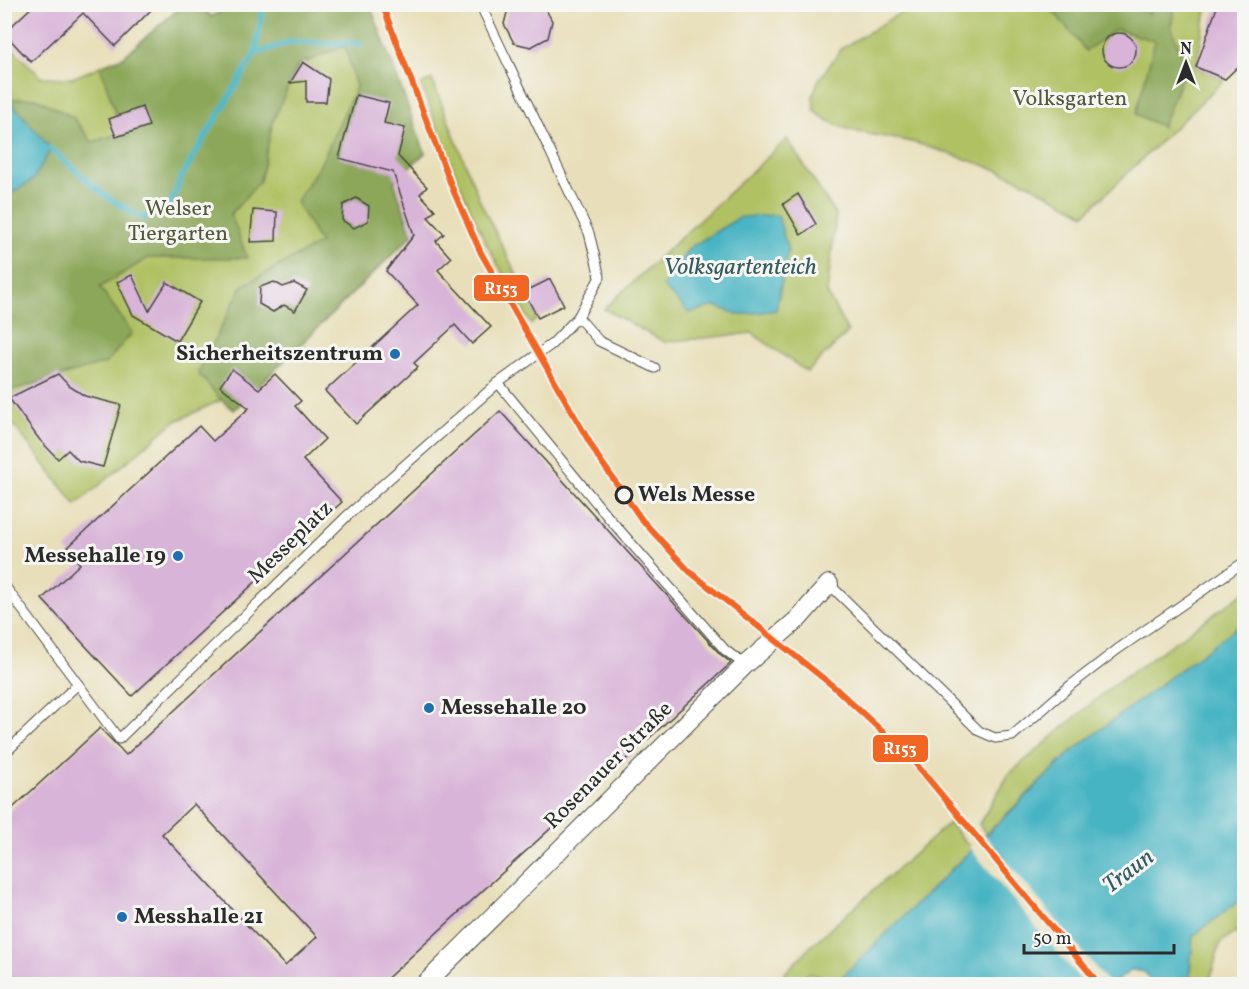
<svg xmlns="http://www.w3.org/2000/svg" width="1249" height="989" font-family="Vollkorn,serif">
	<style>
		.green { fill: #b0c164; stroke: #6e7648; stroke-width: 1.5 }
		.forest { fill: #8ca75a; stroke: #5c6942; stroke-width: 1.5 }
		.water { fill: #46b4c3; stroke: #387077; stroke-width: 1.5 }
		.pier { fill: #e8dfba }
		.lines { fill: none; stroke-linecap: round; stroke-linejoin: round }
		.stream { stroke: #46b4c3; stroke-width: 6 }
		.building { fill: #d8b4d8; fill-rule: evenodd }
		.service-casing { stroke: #474640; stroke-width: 11 }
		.minor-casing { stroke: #474640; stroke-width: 20 }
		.service { stroke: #fff; stroke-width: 9 }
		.minor { stroke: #fff; stroke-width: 18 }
		.rail-1-casing { stroke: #f6f6f2; stroke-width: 10 }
		.rail-1 { stroke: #f26522; stroke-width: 6 }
		.poi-dot { fill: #1f6fb2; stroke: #f6f6f2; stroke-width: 2 }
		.stop-dot { fill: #f6f6f2; stroke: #2b2b2b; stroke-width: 3 }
		.labels { text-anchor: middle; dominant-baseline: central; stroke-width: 6; stroke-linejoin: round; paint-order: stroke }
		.park-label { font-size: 22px; fill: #53583c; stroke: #f6f6f2 }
		.poi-label { font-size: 22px; font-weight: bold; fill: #2b2b2b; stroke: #f6f6f2; text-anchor: end }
		.stop-label { font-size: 22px; font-weight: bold; fill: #2b2b2b; stroke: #f6f6f2; text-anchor: start }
		.street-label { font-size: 22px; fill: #2b2b2b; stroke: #f6f6f2 }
		.water-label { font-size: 24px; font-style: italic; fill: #345b60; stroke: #f6f6f2 }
		.line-badge { stroke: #f6f6f2; stroke-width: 2 }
		.badge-label { font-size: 16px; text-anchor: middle; font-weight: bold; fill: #fff }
	</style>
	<rect width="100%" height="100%" fill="#f6f6f2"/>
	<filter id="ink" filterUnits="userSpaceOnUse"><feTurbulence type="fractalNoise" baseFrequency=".0167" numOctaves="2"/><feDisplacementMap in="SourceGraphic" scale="12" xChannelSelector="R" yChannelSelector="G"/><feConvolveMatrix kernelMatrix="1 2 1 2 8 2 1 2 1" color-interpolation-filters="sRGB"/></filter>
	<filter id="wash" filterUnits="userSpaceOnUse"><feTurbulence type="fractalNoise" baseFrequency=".008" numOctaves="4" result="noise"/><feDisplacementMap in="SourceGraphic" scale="24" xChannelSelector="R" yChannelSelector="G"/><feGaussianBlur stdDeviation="1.35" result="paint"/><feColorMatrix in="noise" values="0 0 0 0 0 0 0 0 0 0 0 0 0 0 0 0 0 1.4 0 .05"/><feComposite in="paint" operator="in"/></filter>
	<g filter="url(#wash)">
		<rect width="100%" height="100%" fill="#e8dfba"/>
		<g class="green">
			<path d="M915,4L1207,5L1196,67L1225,79L1085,214C1053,197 1021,178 986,166C962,158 937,149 912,142C879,134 839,135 814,110L813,95L818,81L842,48Z"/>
			<path d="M183,5H203L211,17L232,5H370L425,153L394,182L412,235L234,410L221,400L174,422L76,505L5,414L4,40L41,77L72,78L123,57Z"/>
			<path d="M432,79L480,201L538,318L531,324L486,243L459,183L421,85Z"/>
			<path d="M787,139L836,215L827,293L848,332L807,372L752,333L664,342L604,309Z"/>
			<path d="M1244,593V622L1072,751L986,834L979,824L1009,774L1107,690Z"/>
			<path d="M949,823L972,849L835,984H823L820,976L809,973L796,984H774L812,945Z"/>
			<path d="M1244,897V926L1220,943L1209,984H1189L1193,936Z"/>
		</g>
		<g class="forest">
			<path d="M183,5H203L211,17L232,5H370L425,153L394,182L412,235L234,410L221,400L198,373L242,286L320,243L296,202L321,163L356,87L345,46L298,65L273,121L260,181L231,214L247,258H148L100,287L132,333L106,363L5,392L4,197L33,180L51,149L8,99L36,98L73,117L92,142L122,133L100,66L123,57Z"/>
			<path d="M1048,5H1130L1149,14L1150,5H1175L1171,27L1186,67L1162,127L1136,114L1155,41L1116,29L1086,51Z"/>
		</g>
		<g class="water">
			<path d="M4,94L51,149L33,180L5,197Z"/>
			<path d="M778,215L788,251L776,310L740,315L715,306L689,313L663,286L689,248L740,217Z"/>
			<path d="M1244,622V897L1193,936L1189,984H1152L1145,972L1131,970L1114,984H835L1072,751Z"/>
		</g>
		<path class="pier" d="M983,833L1109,984H1084L969,847Z"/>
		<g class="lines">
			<g class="stream">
				<path d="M255,54L291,42L361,44"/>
				<path d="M51,149L108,198L143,218L169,208L182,176L255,54L264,4"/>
			</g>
		</g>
		<g id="blocks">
			<g class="building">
				<path d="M35,4H157L115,46L83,13L31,62L4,33Z"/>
				<path d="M515,4H543L552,21L548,38L531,47L514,43L504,24L508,9Z"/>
				<path d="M1218,4H1245V60L1225,79L1196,67Z"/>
				<circle cx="1119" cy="50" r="17"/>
				<path d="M303,62L329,79L326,102H306V81L290,83Z"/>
				<path d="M356,95L389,103L384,123L405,128L398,156L427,187L420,194L435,210L428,217L444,234L436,241L451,258L438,270L491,327L472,344L455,325L414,363L418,367L356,424L325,391L418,305L386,271L414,235L393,172L339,158Z"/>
				<path d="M142,107L149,126L116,137L109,119Z"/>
				<path d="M798,194L816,224L801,235L783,204Z"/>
				<path d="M356,198L369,206L368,221L354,228L342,220L343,205Z"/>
				<path d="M253,210L277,212L276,241L250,242Z"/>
				<path d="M132,275L149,311L167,282L200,302L177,341L133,315L117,282Z"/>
				<path d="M550,279L564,305L538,318L524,292Z"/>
				<path d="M274,282L283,287L294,283L307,290L295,311L284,305L273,312L259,304L260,287Z"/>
				<path d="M232,369L259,389L275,374L301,401L295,406L325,439L303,460L342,502L132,696L42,599L80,564L66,549L199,426L213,441L249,408L220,386Z"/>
				<path d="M58,374L69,386L85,396L121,405L103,467L79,461L68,450L58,459L39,439L9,398Z"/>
				<path d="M500,411L720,654L731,663L381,984H4V816L100,728L126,755ZM194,804L317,937L285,966L162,834Z"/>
			</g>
		</g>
	</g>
	<g filter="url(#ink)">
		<use href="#blocks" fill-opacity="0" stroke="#474640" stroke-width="1.5"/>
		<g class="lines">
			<defs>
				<g id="service">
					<path d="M578,317L599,341L655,368"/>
					<path d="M498,383L608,517L725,650L745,665"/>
					<path d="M829,584L979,731L995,738L1012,736L1071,685L1118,649L1244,562"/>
					<path d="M4,585L119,739L347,516L498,383L552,344L578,317L600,277L589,233L480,4"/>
					<path d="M4,754L78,684"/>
				</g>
				<path id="minor" d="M425,984L745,665L798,619L829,584"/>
			</defs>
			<use href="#service" class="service-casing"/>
			<use href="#minor" class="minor-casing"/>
			<use href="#service" class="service"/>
			<use href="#minor" class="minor"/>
			<defs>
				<path id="rail-1" d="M382,4L453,190L481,253L598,457L642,520L690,572L833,686L911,758L1099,984"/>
			</defs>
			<use href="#rail-1" class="rail-1-casing"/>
			<use href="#rail-1" class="rail-1"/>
		</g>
	</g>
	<g class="poi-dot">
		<circle cx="395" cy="354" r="6"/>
		<circle cx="178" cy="556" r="6"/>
		<circle cx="429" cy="708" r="6"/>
		<circle cx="122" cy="917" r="6"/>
	</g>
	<circle class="stop-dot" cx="624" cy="495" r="8"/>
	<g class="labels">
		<g class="park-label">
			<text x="1070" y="99">Volksgarten</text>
			<text x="178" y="209">Welser<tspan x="178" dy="25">Tiergarten</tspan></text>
		</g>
		<g class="poi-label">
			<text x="383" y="354">Sicherheitszentrum</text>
			<text x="166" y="556">Messehalle 19</text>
			<text x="441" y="708" text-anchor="start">Messehalle 20</text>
			<text x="134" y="917" text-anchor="start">Messhalle 21</text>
		</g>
		<g class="stop-label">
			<text x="638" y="495">Wels Messe</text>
		</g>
		<g class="street-label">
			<text transform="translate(291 543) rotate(-44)">Messeplatz</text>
			<text transform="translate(609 766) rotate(-45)">Rosenauer Straße</text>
		</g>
		<g class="water-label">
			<text x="740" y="268">Volksgartenteich</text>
			<text transform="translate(1129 872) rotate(-37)">Traun</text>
		</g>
	</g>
	<g class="line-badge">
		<rect x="473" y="274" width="57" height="28" rx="6" fill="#f26522"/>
		<rect x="872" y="734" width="57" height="29" rx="6" fill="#f26522"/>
	</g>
	<g class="badge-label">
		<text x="501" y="294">R153</text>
		<text x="900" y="754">R153</text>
	</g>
	<rect width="1249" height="989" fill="none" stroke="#f6f6f2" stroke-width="24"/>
	<g transform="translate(1186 63)" stroke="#f6f6f2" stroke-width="4.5" paint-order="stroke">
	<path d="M0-4.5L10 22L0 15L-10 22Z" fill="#2b2b2b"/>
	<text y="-9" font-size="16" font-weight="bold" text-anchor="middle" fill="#2b2b2b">N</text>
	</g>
	<path d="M1024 944v9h150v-9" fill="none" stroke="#2b2b2b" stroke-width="3"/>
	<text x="1033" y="944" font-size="18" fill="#2b2b2b" stroke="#f6f6f2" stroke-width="4.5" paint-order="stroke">50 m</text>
</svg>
